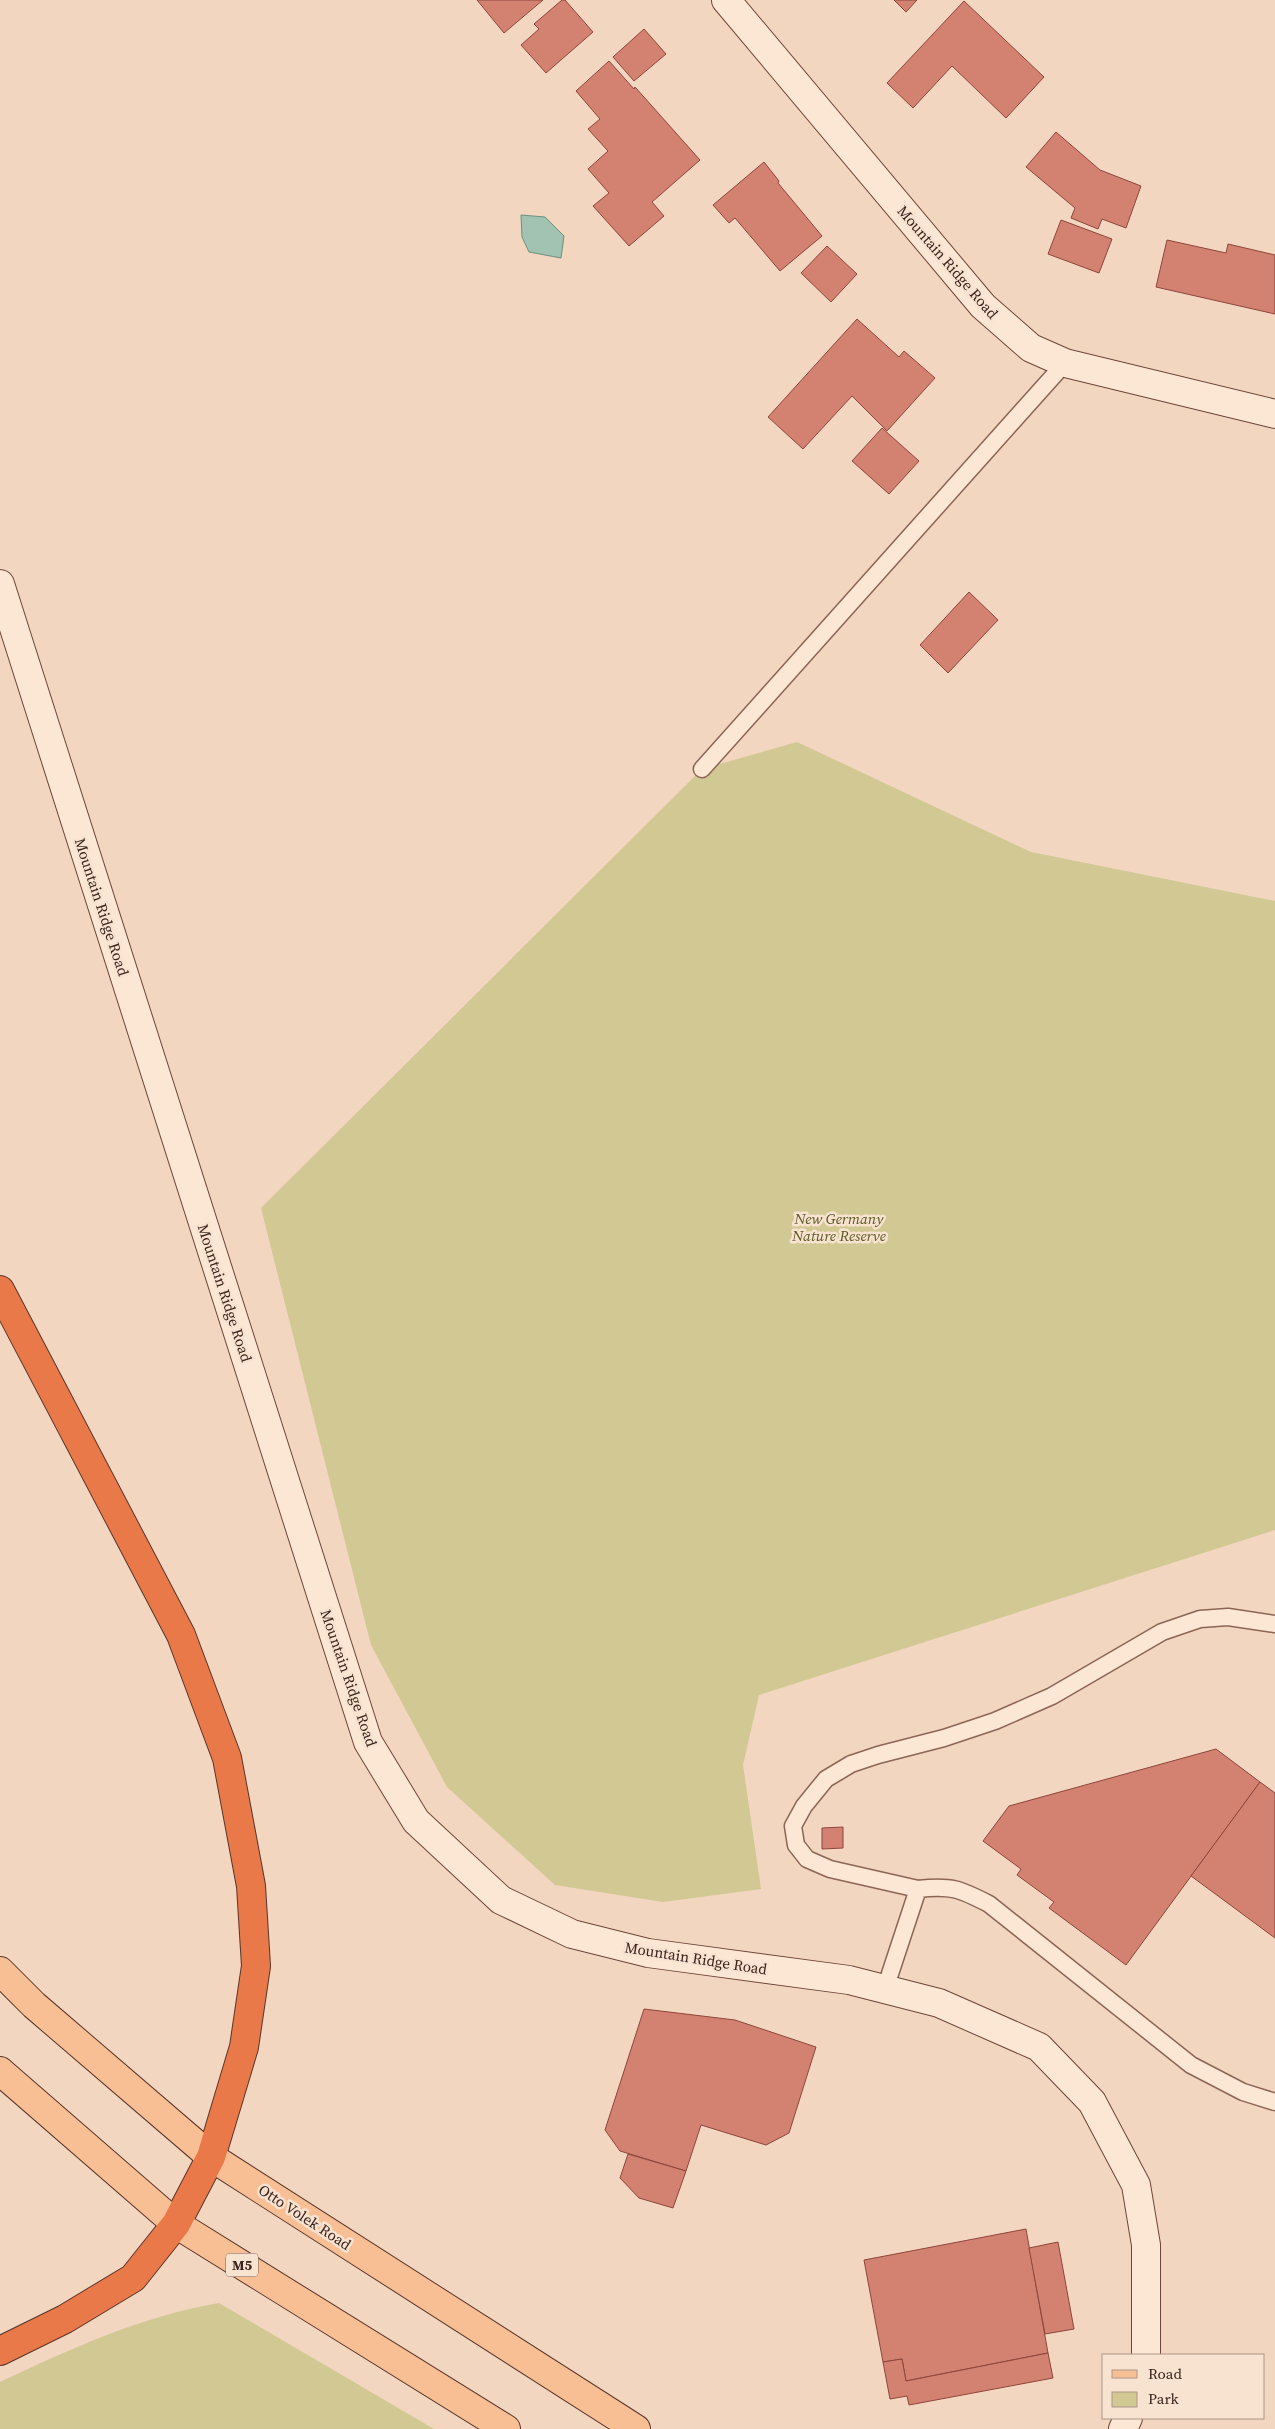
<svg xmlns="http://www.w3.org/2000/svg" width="1275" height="2429" font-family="'Source Serif 4',serif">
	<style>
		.green { fill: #d1c893 }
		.water { fill: #a3c3b2; stroke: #69927d }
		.building { fill: #d38272; stroke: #8e453a }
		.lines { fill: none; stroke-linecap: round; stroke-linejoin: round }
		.lane-casing { stroke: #8c6556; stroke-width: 19 }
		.secondary-casing { stroke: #6e4639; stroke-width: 30 }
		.primary-casing { stroke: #5a352b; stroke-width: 30 }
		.highway-casing { stroke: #5a352b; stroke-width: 30 }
		.lane { stroke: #fce6d4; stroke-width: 16 }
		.secondary { stroke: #fce6d4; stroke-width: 28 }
		.primary { stroke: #f9bf94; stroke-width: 28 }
		.highway { stroke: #e97949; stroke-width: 28 }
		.labels { text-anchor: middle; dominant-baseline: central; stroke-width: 5; stroke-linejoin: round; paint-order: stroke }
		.shield { fill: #f8e2d0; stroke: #745c52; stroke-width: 1 }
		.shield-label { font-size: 14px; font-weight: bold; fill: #3b231c }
		.street-label { font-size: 15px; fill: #3b231c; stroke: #f8e2d0 }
		.park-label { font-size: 15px; font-style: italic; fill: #595921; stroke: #f8e2d0 }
	</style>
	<rect width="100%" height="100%" fill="#f2d6c0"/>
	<g class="green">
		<path d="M797,742L1031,852L1275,901V1530L759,1695L743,1765L761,1889L663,1902L555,1885L447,1787L371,1645L261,1208L702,769Z"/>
		<path d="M219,2303L434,2429H0V2382C70,2349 142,2316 219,2303Z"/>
	</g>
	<path class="water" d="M521,215L545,217L564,236L561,258L529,252L522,237Z"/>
	<g class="building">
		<path d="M477,0H543L504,33Z"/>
		<path d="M562,0H565L593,32L546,73L521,45L539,29L534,24Z"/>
		<path d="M894,0H917L906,12Z"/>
		<path d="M964,1L1044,77L1006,118L952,66L913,108L887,83Z"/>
		<path d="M644,29L666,54L634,81L613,57Z"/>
		<path d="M609,61L634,89L635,87L700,160L652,202L664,216L629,246L593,206L609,193L588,169L608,151L588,129L600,119L576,91Z"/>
		<path d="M1056,132L1100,170L1141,186L1126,228L1102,219L1098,229L1071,218L1075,208L1026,167Z"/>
		<path d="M764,162L779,181L778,183L822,236L780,271L735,218L729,223L713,205Z"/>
		<path d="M1061,220L1112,239L1099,273L1048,254Z"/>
		<path d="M1167,240L1226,253L1228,244L1275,255V314L1156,287Z"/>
		<path d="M827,246L857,274L831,302L801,273Z"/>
		<path d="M857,319L899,357L904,351L935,378L887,431L852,396L803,449L768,417Z"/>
		<path d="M882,428L919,461L889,494L852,461Z"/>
		<path d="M969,592L998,620L948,673L920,645Z"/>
		<path d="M1216,1749L1260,1782L1126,1965L1049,1908L1054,1902L1017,1875L1021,1869L983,1841L1009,1806Z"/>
		<path d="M1260,1782L1275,1793V1938L1191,1876Z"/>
		<path d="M843,1827V1848L822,1849V1828Z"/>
		<path d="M644,2009L735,2020L816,2047L789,2133L766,2145L701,2125L686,2171L620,2151L605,2130Z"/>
		<path d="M628,2154L686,2171L673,2208L639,2198L620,2178Z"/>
		<path d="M1026,2229L1048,2353L906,2381L902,2359L883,2362L864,2260Z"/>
		<path d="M1058,2242L1074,2329L1045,2334L1029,2248Z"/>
		<path d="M1048,2353L1053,2378L909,2405L907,2396L890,2399L883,2362L902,2359L906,2381Z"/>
	</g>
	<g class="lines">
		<defs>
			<g id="lane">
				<path d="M702,769L1065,363"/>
				<path d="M918,1889L830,1869L807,1859L796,1845L793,1826L804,1806L826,1779L851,1764L878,1755L944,1738L995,1721L1052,1696L1162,1632L1200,1619L1228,1617L1275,1624"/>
				<path d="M885,1989L918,1889C951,1885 960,1889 989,1904L1191,2065L1243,2092L1275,2102"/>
			</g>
			<g id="secondary">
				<path d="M726,0L983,306L1031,348L1065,363L1275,414"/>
				<path d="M0,584L368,1742L416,1821L501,1900L572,1934L648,1953L849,1980L939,2003L1039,2047L1092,2102L1136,2185L1146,2245V2355"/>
				<path d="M1123,2429L1128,2418"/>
			</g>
			<g id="primary">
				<path d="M0,1971L34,2005L211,2157L636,2429"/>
				<path d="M0,2071L176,2224L506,2429"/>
			</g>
			<path id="highway" d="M0,1290L181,1635L227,1758L251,1886L256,1966L244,2047L211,2157L176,2224L133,2278L65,2319L0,2351"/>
		</defs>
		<use href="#lane" class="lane-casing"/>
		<use href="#secondary" class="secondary-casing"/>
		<use href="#primary" class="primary-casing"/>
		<use href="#highway" class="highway-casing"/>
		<use href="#lane" class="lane"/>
		<use href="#secondary" class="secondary"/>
		<use href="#primary" class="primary"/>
		<use href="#highway" class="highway"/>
	</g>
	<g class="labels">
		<rect class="shield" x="226" y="2253.5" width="32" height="23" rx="4"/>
		<g class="shield-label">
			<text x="242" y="2265">M5</text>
		</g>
		<g class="street-label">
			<text transform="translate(948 262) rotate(49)">Mountain Ridge Road</text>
			<text transform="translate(102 907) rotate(72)">Mountain Ridge Road</text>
			<text transform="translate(225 1293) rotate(72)">Mountain Ridge Road</text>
			<text transform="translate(349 1678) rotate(71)">Mountain Ridge Road</text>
			<text transform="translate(696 1958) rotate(9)">Mountain Ridge Road</text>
			<text transform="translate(305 2217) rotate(33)">Otto Volek Road</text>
		</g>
		<g class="park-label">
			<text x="839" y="1218">New Germany<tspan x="839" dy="17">Nature Reserve</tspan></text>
		</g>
	</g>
	<rect x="1102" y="2354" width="162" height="65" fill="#f8e2d0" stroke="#ac9688"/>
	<rect x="1112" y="2370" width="25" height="8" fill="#f9bf94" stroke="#ac9688"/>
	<text x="1148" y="2379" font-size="15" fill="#3b231c">Road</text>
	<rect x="1112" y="2392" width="25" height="15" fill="#d1c893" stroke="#ac9688"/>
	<text x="1148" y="2404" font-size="15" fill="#3b231c">Park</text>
</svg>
